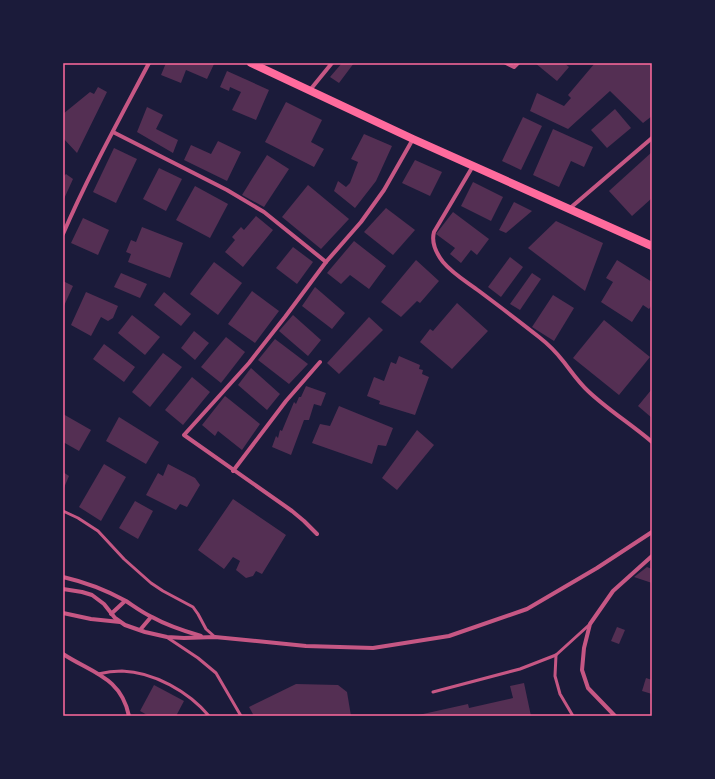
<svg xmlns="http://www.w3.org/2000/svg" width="715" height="779" font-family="'Varela Round',sans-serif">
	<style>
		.building { fill: #542f53 }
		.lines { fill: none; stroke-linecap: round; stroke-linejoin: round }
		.service { stroke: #c65784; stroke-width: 3 }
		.minor { stroke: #c65784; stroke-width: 4 }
		.secondary { stroke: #ff6b9d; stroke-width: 8 }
		.neatline { fill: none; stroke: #ff6b9d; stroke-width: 1.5 }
	</style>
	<rect width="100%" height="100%" fill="#1b1b3a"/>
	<g class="building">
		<path d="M166,63H211L214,64L207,79L186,70L181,83L161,75Z"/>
		<path d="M342,63H354L339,83L330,77Z"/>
		<path d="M535,63H564L569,67L557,81Z"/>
		<path d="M595,63H652V116L643,123L610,91L568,129L530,111L537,93L564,106L571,98L568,95Z"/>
		<path d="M227,71L269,90L256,120L232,110L241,92L230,87L229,91L220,87Z"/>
		<path d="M98,87L107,92L77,153L63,138V114L90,92L94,94Z"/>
		<path d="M286,102L322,120L311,142L324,149L314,167L265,142Z"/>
		<path d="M147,107L163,115L156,129L178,140L173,153L137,132Z"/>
		<path d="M615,109L631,128L607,148L591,130Z"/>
		<path d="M523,117L542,126L521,170L502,161Z"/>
		<path d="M553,129L593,147L584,167L571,161L559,187L533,175Z"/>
		<path d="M364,134L392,146L376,181L355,208L334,191L338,181L346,187L350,183L358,162L351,159Z"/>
		<path d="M218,141L241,152L227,181L184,160L191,145L211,154Z"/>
		<path d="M114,148L137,159L116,203L93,192Z"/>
		<path d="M652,152V198L632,216L609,191Z"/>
		<path d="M267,155L289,169L264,207L242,195Z"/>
		<path d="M415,160L442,172L430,196L402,183Z"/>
		<path d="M159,168L182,179L166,211L143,199Z"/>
		<path d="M66,174L73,179L63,201V177Z"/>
		<path d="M473,182L503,197L491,221L461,206Z"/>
		<path d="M308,185L349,219L321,249L282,217Z"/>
		<path d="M195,186L228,204L210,238L176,220Z"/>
		<path d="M514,202L532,211L506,233L499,230Z"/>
		<path d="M386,208L415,230L393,255L364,232Z"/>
		<path d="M453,212L489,239L477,255L471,250L461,263L450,254L455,248L436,234Z"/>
		<path d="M256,216L273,230L243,267L225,252L235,240L232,237L241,227L244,230Z"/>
		<path d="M83,218L109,230L98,255L71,243Z"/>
		<path d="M556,221L603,243L585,291L528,248Z"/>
		<path d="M142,227L183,243L170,278L128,262L131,254L126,252L131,240L136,242Z"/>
		<path d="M354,241L386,266L369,289L350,275L341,284L327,273Z"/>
		<path d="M293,247L313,262L297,284L276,268Z"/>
		<path d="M510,257L523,267L501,297L488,287Z"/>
		<path d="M416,260L439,281L420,303L417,301L401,317L381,302Z"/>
		<path d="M617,260L652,282V305L649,309L643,305L632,322L601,302L613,282L606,278Z"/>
		<path d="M214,262L242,283L218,315L190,294Z"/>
		<path d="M121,273L147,284L140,298L114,287Z"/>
		<path d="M532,273L541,279L520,310L510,304Z"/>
		<path d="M63,281L73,286L63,308Z"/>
		<path d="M315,287L345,313L332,329L302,306Z"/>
		<path d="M252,291L279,311L255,343L228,324Z"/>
		<path d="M86,292L118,306L113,318L108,321L101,317L91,336L71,325Z"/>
		<path d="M164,292L191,314L181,326L154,305Z"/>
		<path d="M553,295L574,308L554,341L532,327Z"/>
		<path d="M457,303L488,331L452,369L420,342L430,329L433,331Z"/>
		<path d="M132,315L160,337L145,355L118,333Z"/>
		<path d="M293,315L321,340L308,356L279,331Z"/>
		<path d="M369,317L383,330L339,374L327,363Z"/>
		<path d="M604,320L650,357L619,395L573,358Z"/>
		<path d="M194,331L209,343L195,360L181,348Z"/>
		<path d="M226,337L245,352L221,383L201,367Z"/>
		<path d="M275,339L308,364L289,384L258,360Z"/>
		<path d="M104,344L135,367L124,382L93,359Z"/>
		<path d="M163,353L182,367L150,407L132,392Z"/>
		<path d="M399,356L420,365L419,369L423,370L422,374L429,377L415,415L379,404L380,401L367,396L374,377L384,381L391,362L396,364Z"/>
		<path d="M251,368L280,394L267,410L238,385Z"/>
		<path d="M192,377L210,392L183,425L165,410Z"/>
		<path d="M306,386L326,393L321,406L314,404L309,420H304L291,455L272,447L276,436L278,438L280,430L282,431L294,402L296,404L299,397H301Z"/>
		<path d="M652,389V418L638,406Z"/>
		<path d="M225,396L260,424L242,450L218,431L215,436L202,425Z"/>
		<path d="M339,406L393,428L386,446L378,445L372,464L312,443L320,424L330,426Z"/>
		<path d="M63,414L91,430L79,451L63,442Z"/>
		<path d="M119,417L159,442L146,464L106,441Z"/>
		<path d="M417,430L434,445L397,490L382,478Z"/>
		<path d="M104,464L126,477L101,521L79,507Z"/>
		<path d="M168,464L195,478L200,485L187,507L180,504L176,510L146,495L158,473L163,476Z"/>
		<path d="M63,472L69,476L63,490Z"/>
		<path d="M233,499L286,535L262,574L256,571L253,576L246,578L236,570L240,561L233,557L224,569L198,550Z"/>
		<path d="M135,501L153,511L138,539L119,528Z"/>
		<path d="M647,567L652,569V583L634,577Z"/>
		<path d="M617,627L625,630L619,644L611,641Z"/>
		<path d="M646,678L652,680V694L642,691Z"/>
		<path d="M524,683L531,716H414L468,704L469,708L513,698L510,686Z"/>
		<path d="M296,684L338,685L347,692L351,716H254L249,707Z"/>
		<path d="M154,685L184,701L176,716H149L140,711Z"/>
	</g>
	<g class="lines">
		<g class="service">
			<path d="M63,511L78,518L98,531L124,559L151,583L163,591L193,607L198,614L206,629L215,637"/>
			<path d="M168,638L198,658L216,673L241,716"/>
			<path d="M556,655L555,676L560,694L573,716"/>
			<path d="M98,674C106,672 114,671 122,671C154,672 189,692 209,716"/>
			<path d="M433,692L520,669L556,655L589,625"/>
		</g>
		<g class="minor">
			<path d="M506,63L514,67L518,63"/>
			<path d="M310,90L332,63"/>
			<path d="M113,132L227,190L264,212L326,262"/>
			<path d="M473,166L434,232C431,243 436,253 443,262C453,274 467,282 479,291C499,306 519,321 539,337C548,344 556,352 563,361C571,371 578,382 588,391C608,410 631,424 652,442"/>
			<path d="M569,209L652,138"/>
			<path d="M63,234C88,176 119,120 149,63"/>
			<path d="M233,471L286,401L320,362"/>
			<path d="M317,534L304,521L292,511L184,435L249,363L285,317L326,262L361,222L384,190L413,139"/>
			<path d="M63,577C85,582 106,590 126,601C135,607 143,613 152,617C168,626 184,631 201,636"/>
			<path d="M63,589L82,592L92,595L104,604L115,618L125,625L145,632L167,637L184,638L215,637L306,646L373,648L449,636L527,609L597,568L652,532"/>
			<path d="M63,613L91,619L120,622"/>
			<path d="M111,614L125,601"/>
			<path d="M140,630L151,617"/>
			<path d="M63,654C92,673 121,677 129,716"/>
			<path d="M615,716L588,688L582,670L584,648L590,624L613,591L652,556"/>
		</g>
		<path class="secondary" d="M251,63L413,139L652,246"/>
	</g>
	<rect width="715" height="779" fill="none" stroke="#1b1b3a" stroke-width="128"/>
	<rect x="64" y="64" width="587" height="651" class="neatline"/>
</svg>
